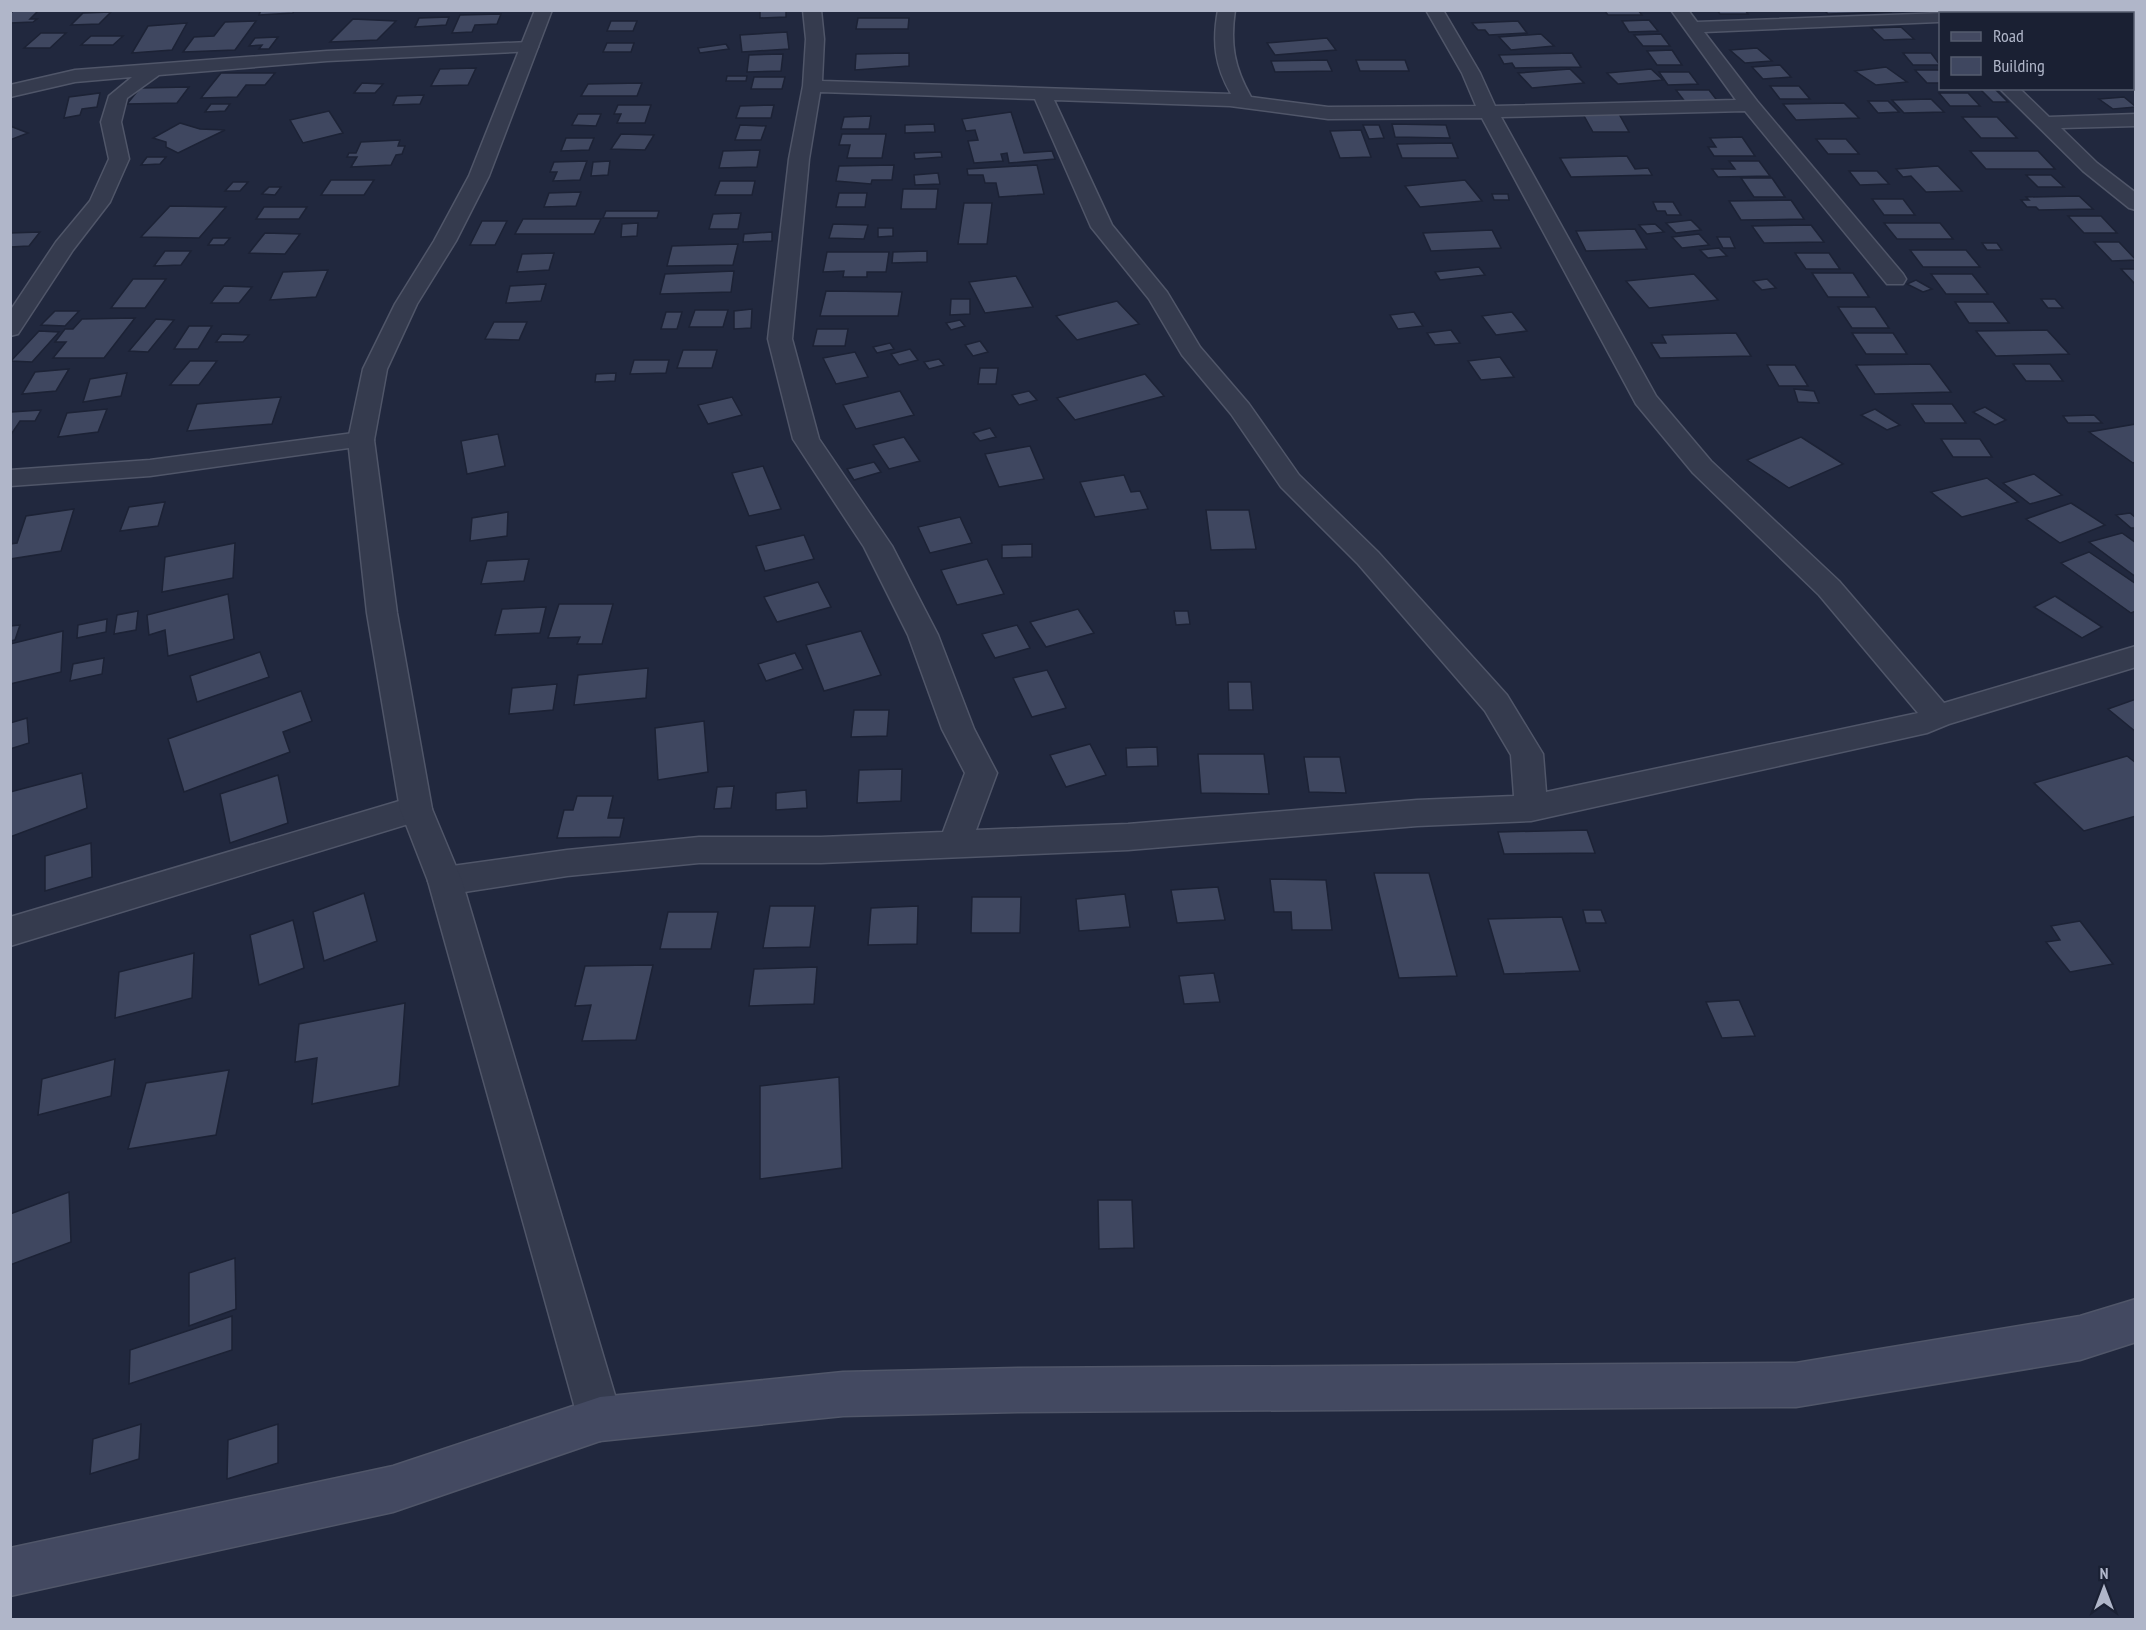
<svg xmlns="http://www.w3.org/2000/svg" width="2146" height="1630" font-family="'PT Sans Narrow',sans-serif">
	<style>
		.building { fill: #3f4760; stroke: #1c2235; stroke-width: 1.5 }
		.lines { fill: none; stroke-linecap: round; stroke-linejoin: round }
		.minor-casing { stroke: #505669; stroke-width: 3 }
		.tertiary-casing { stroke: #505669; stroke-width: 3 }
		.secondary-casing { stroke: #505669; stroke-width: 3 }
		.minor { fill: #353b4e; fill-rule: evenodd }
		.tertiary { fill: #353b4e; fill-rule: evenodd }
		.secondary { fill: #434961; fill-rule: evenodd }
	</style>
	<rect width="100%" height="100%" fill="#21283e"/>
	<g class="building">
		<path d="M14,10H46L38,11L30,19H37L33,22L10,23V14Z"/>
		<path d="M261,10H294L293,13L259,15Z"/>
		<path d="M760,10H786V17L760,18Z"/>
		<path d="M1604,10H1638L1642,15H1608Z"/>
		<path d="M1717,10H1745L1748,14H1720Z"/>
		<path d="M1824,10H1890L1891,12L1828,14Z"/>
		<path d="M1977,10H2007L2011,14H1980Z"/>
		<path d="M2030,10H2066L2070,14H2034Z"/>
		<path d="M111,12L99,24L71,25L83,13Z"/>
		<path d="M501,14L497,24L475,25L472,32L452,33L460,15Z"/>
		<path d="M449,17L446,25L415,27L419,18Z"/>
		<path d="M858,18H909L908,29H856Z"/>
		<path d="M353,19L396,21L377,40L330,42Z"/>
		<path d="M1649,20L1658,31L1629,32L1622,21Z"/>
		<path d="M256,21L235,50L183,52L194,37L214,36L225,22Z"/>
		<path d="M611,21H637L633,31H607Z"/>
		<path d="M1518,21L1527,33L1489,35L1485,30H1478L1472,23Z"/>
		<path d="M187,23L172,50L132,53L148,26Z"/>
		<path d="M1901,27L1914,39L1884,40L1871,28Z"/>
		<path d="M787,32L789,49L742,52L740,35Z"/>
		<path d="M41,33H66L50,48H24Z"/>
		<path d="M1541,34L1554,46L1511,50L1499,37Z"/>
		<path d="M1661,34L1670,46H1643L1634,35Z"/>
		<path d="M91,36H123L113,45H81Z"/>
		<path d="M278,37L269,49H259L262,45L249,46L255,38Z"/>
		<path d="M1327,38L1336,50L1275,55L1267,43Z"/>
		<path d="M607,43H634L631,52H603Z"/>
		<path d="M726,44L729,49L700,53L698,48Z"/>
		<path d="M1757,48L1772,61L1745,63L1730,50Z"/>
		<path d="M1672,50L1682,65H1657L1647,51Z"/>
		<path d="M909,53V66L855,70L856,54Z"/>
		<path d="M1572,53L1581,67L1515,68L1512,63L1504,64L1499,55Z"/>
		<path d="M1903,53H1931L1940,65H1913Z"/>
		<path d="M783,54L781,71L747,72L749,55Z"/>
		<path d="M1327,60L1332,71L1275,72L1271,61Z"/>
		<path d="M1356,60H1405L1409,71H1360Z"/>
		<path d="M1780,65L1791,77L1763,79L1752,67Z"/>
		<path d="M1886,67L1907,82L1876,85L1855,71Z"/>
		<path d="M476,68L468,85L431,86L440,69Z"/>
		<path d="M1570,69L1584,83L1532,88L1518,73Z"/>
		<path d="M1651,69L1663,80L1618,84L1607,73Z"/>
		<path d="M1915,70H1940V83H1927Z"/>
		<path d="M1659,72H1689L1698,84L1668,85Z"/>
		<path d="M221,73H275L265,85H246L237,97L201,98Z"/>
		<path d="M727,76H747L746,81H726Z"/>
		<path d="M754,77H785L782,89H751Z"/>
		<path d="M362,83L383,84L375,93H354Z"/>
		<path d="M642,83L637,96H581L588,84Z"/>
		<path d="M1770,86H1799L1810,99H1780Z"/>
		<path d="M189,87L177,103L127,104L140,88Z"/>
		<path d="M1980,89H1995L2008,102H1993Z"/>
		<path d="M1676,90H1709L1719,103H1686Z"/>
		<path d="M100,93L97,107L82,109L80,115L64,118L69,97Z"/>
		<path d="M1939,93H1968L1980,106H1950Z"/>
		<path d="M424,95L420,104L393,105L397,96Z"/>
		<path d="M2124,97L2136,107L2113,109L2099,99Z"/>
		<path d="M1931,99L1944,112L1904,113L1892,100Z"/>
		<path d="M1868,101H1888L1899,112L1878,113Z"/>
		<path d="M1844,103L1859,118L1796,120L1783,104Z"/>
		<path d="M211,104H230L225,111L205,112Z"/>
		<path d="M618,105H651L645,123H617L621,114H614Z"/>
		<path d="M774,105L771,118H736L740,106Z"/>
		<path d="M329,111L343,133L303,143L290,120Z"/>
		<path d="M1011,112L1024,153L1052,151L1055,159L1009,163L1007,153L1001,154L1003,161L974,163L968,141L978,140L975,130L966,131L962,119Z"/>
		<path d="M578,114H601L596,126L572,125Z"/>
		<path d="M1583,114H1619L1629,132H1593Z"/>
		<path d="M871,116L869,129H841L844,117Z"/>
		<path d="M1962,117H1997L2017,138H1981Z"/>
		<path d="M180,123L200,129L225,130L178,153L166,147V142L153,138Z"/>
		<path d="M934,124L935,132L905,133V125Z"/>
		<path d="M1392,124L1446,125L1450,138L1395,137Z"/>
		<path d="M740,125L766,126L761,140H735Z"/>
		<path d="M1363,125H1379L1384,138L1369,139Z"/>
		<path d="M10,126L28,133L10,140Z"/>
		<path d="M1361,130L1371,157L1340,158L1330,131Z"/>
		<path d="M621,134L654,135L645,150L611,149Z"/>
		<path d="M842,134H886L882,158H847L850,145H839Z"/>
		<path d="M1742,137L1755,156H1714L1708,147H1716L1710,138Z"/>
		<path d="M566,138H594L589,150L561,151Z"/>
		<path d="M1816,139H1846L1859,154H1828Z"/>
		<path d="M400,140L398,146H405L402,154L396,155L391,165L351,167L357,157H347L349,153H356L361,142Z"/>
		<path d="M1452,143L1458,158H1402L1397,144Z"/>
		<path d="M760,150L757,167L719,168L723,151Z"/>
		<path d="M1970,151H2038L2055,169H1986Z"/>
		<path d="M941,152L942,157L915,159L914,153Z"/>
		<path d="M1627,156L1635,169L1648,168L1652,175L1571,177L1560,158Z"/>
		<path d="M147,157H166L160,164L141,165Z"/>
		<path d="M587,161L580,180L553,181L557,172H550L554,162Z"/>
		<path d="M610,161L608,175L591,176L593,162Z"/>
		<path d="M1729,161H1759L1770,176L1718,177L1712,169H1735Z"/>
		<path d="M894,165L892,180H872L871,184L836,181L839,166Z"/>
		<path d="M1037,165L1044,194L999,197L996,183H985L983,175H968L967,169Z"/>
		<path d="M1938,166L1962,191L1926,192L1911,176L1903,177L1896,169Z"/>
		<path d="M1849,171H1877L1889,184L1860,185Z"/>
		<path d="M938,173L940,184L915,185L914,175Z"/>
		<path d="M2026,175H2051L2064,187H2038Z"/>
		<path d="M1741,178H1772L1785,197H1754Z"/>
		<path d="M331,180H374L364,195H321Z"/>
		<path d="M1465,180L1482,201L1420,207L1405,186Z"/>
		<path d="M720,181H755L752,195H715Z"/>
		<path d="M233,182H248L240,191H225Z"/>
		<path d="M269,187H281L275,195L262,194Z"/>
		<path d="M903,189H938L936,209H901Z"/>
		<path d="M581,192L576,206L544,207L549,193Z"/>
		<path d="M839,193H867L865,207H836Z"/>
		<path d="M1492,194H1508L1509,200H1494Z"/>
		<path d="M2079,196L2093,209L2039,210L2036,207H2027L2021,200H2029L2026,197Z"/>
		<path d="M1872,199H1903L1915,215H1884Z"/>
		<path d="M1791,200L1804,219L1741,220L1729,201Z"/>
		<path d="M1653,202H1673L1681,215H1667L1665,211H1657Z"/>
		<path d="M964,203H992L987,244H958Z"/>
		<path d="M170,206L226,207L199,238L141,237Z"/>
		<path d="M264,207H307L299,219H256Z"/>
		<path d="M606,211H659L657,218H603Z"/>
		<path d="M741,213L738,229H709L713,214Z"/>
		<path d="M2068,216H2101L2117,233H2084Z"/>
		<path d="M523,219H601L594,234H515Z"/>
		<path d="M1691,220L1701,230L1676,233L1666,223Z"/>
		<path d="M482,221H507L495,245H470Z"/>
		<path d="M638,223L637,236L621,237L622,224Z"/>
		<path d="M1884,223H1940L1953,239H1897Z"/>
		<path d="M833,224L868,225L864,239L829,238Z"/>
		<path d="M1655,224L1664,232L1647,234L1639,225Z"/>
		<path d="M1811,225L1824,242L1764,243L1752,226Z"/>
		<path d="M878,228H893V236L878,237Z"/>
		<path d="M1635,229L1647,249L1586,251L1576,231Z"/>
		<path d="M1492,230L1501,248L1431,251L1423,233Z"/>
		<path d="M40,232L29,246L10,247V233Z"/>
		<path d="M772,232V241L743,242L744,234Z"/>
		<path d="M265,233L300,234L285,254L249,253Z"/>
		<path d="M1699,234L1709,245L1682,248L1672,237Z"/>
		<path d="M1717,237H1730L1735,248H1723Z"/>
		<path d="M213,238H230L224,245H208Z"/>
		<path d="M2094,242H2119L2136,260L2112,261Z"/>
		<path d="M1982,243H1997L2002,250H1987Z"/>
		<path d="M738,244L733,265L667,266L672,246Z"/>
		<path d="M1719,248L1727,256L1708,258L1700,250Z"/>
		<path d="M1910,250H1966L1980,267H1923Z"/>
		<path d="M165,251H191L181,265L154,266Z"/>
		<path d="M927,251V262L892,263L893,252Z"/>
		<path d="M827,252H889L886,272H867V277H843L844,271L823,272Z"/>
		<path d="M554,253L549,270L517,272L522,254Z"/>
		<path d="M1795,253H1829L1840,269H1806Z"/>
		<path d="M1479,267L1485,275L1440,280L1435,272Z"/>
		<path d="M2121,269H2136V285Z"/>
		<path d="M328,270L316,297L270,300L283,272Z"/>
		<path d="M734,271L731,292L660,294L665,274Z"/>
		<path d="M1812,273H1853L1869,297H1828Z"/>
		<path d="M1694,274L1718,300L1649,308L1626,281Z"/>
		<path d="M1931,274H1972L1988,294H1946Z"/>
		<path d="M1016,276L1033,307L985,313L969,282Z"/>
		<path d="M133,279H166L145,308H111Z"/>
		<path d="M1767,279L1776,288L1762,290L1753,281Z"/>
		<path d="M1916,280L1932,289L1923,292L1907,284Z"/>
		<path d="M546,284L541,301L506,303L510,286Z"/>
		<path d="M224,286L252,287L239,303H211Z"/>
		<path d="M826,291L902,292L898,316H820Z"/>
		<path d="M951,299H970V314L950,315Z"/>
		<path d="M2041,299H2055L2063,308H2048Z"/>
		<path d="M1117,301L1139,324L1077,340L1056,316Z"/>
		<path d="M1955,302H1993L2009,323H1969Z"/>
		<path d="M1838,307H1875L1889,328H1852Z"/>
		<path d="M752,309L751,328L734,329V311Z"/>
		<path d="M695,310H728L723,327H689Z"/>
		<path d="M55,311H79L65,326L41,325Z"/>
		<path d="M666,312H682L677,329H661Z"/>
		<path d="M1414,312L1423,326L1398,329L1390,315Z"/>
		<path d="M1512,312L1527,331L1496,335L1482,316Z"/>
		<path d="M135,318L104,358H53L66,342H55L65,329H73L82,319Z"/>
		<path d="M156,319L174,320L148,352L129,351Z"/>
		<path d="M960,320L965,326L951,330L946,323Z"/>
		<path d="M494,322H527L519,340L485,339Z"/>
		<path d="M189,326H212L198,349H174Z"/>
		<path d="M817,329H848L845,346H813Z"/>
		<path d="M1451,330L1460,343L1435,345L1427,333Z"/>
		<path d="M2047,330L2069,354L1996,356L1976,331Z"/>
		<path d="M39,331L59,332L32,362L11,361Z"/>
		<path d="M1736,333L1751,356L1660,358L1651,343H1666L1662,335Z"/>
		<path d="M1852,333H1893L1907,354H1866Z"/>
		<path d="M222,334L249,335L243,342H216Z"/>
		<path d="M980,341L988,352L973,356L965,345Z"/>
		<path d="M890,343L894,349L877,353L873,347Z"/>
		<path d="M910,349L918,360L899,365L891,354Z"/>
		<path d="M683,350H717L712,368H677Z"/>
		<path d="M855,352L868,377L836,384L823,358Z"/>
		<path d="M1500,357L1514,377L1481,380L1468,361Z"/>
		<path d="M939,359L944,365L929,369L924,362Z"/>
		<path d="M634,360H669L666,373L630,374Z"/>
		<path d="M190,361H217L199,385H170Z"/>
		<path d="M1930,364L1951,392L1875,394L1856,365Z"/>
		<path d="M2013,364H2050L2063,381H2026Z"/>
		<path d="M1767,365H1795L1808,386H1779Z"/>
		<path d="M980,368H998L996,384H978Z"/>
		<path d="M69,369L56,391L22,394L35,372Z"/>
		<path d="M127,373L121,396L83,402L90,379Z"/>
		<path d="M616,373L615,381L595,382L596,374Z"/>
		<path d="M1145,374L1164,396L1075,420L1057,398Z"/>
		<path d="M1794,389L1814,391L1819,403L1798,402Z"/>
		<path d="M900,391L914,415L856,429L843,405Z"/>
		<path d="M1029,391L1037,400L1019,405L1012,395Z"/>
		<path d="M281,397L272,424L187,431L197,404Z"/>
		<path d="M732,397L742,415L708,424L698,405Z"/>
		<path d="M1912,404H1952L1966,423H1925Z"/>
		<path d="M1985,407L2006,420L1995,425L1973,412Z"/>
		<path d="M107,409L98,432L58,437L67,413Z"/>
		<path d="M1875,409L1900,425L1887,430L1861,415Z"/>
		<path d="M41,410L35,421H20L10,436L11,412Z"/>
		<path d="M2094,415L2102,423H2068L2063,416Z"/>
		<path d="M2136,424V462L2133,463L2089,432Z"/>
		<path d="M990,428L996,437L980,441L973,433Z"/>
		<path d="M498,434L505,466L467,474L461,441Z"/>
		<path d="M904,437L920,461L889,469L873,445Z"/>
		<path d="M1801,437L1843,464L1789,488L1747,460Z"/>
		<path d="M1941,439H1980L1992,457H1953Z"/>
		<path d="M1030,446L1044,479L999,487L985,454Z"/>
		<path d="M874,462L881,472L854,480L847,469Z"/>
		<path d="M763,466L781,509L749,516L732,473Z"/>
		<path d="M2034,474L2062,495L2030,504L2003,483Z"/>
		<path d="M1124,475L1131,492L1140,491L1148,509L1095,517L1080,482Z"/>
		<path d="M1987,478L2018,502L1962,517L1931,492Z"/>
		<path d="M165,502L158,526L120,531L129,507Z"/>
		<path d="M2071,503L2105,525L2060,543L2026,519Z"/>
		<path d="M74,509L61,551L10,559V544L17,543L26,516Z"/>
		<path d="M1206,510H1249L1256,549L1211,550Z"/>
		<path d="M508,512L507,536L470,541L472,518Z"/>
		<path d="M2130,513L2136,518V528H2131L2116,515Z"/>
		<path d="M960,517L972,543L930,553L918,527Z"/>
		<path d="M2122,533L2136,543V577L2089,542Z"/>
		<path d="M804,535L814,559L765,571L756,546Z"/>
		<path d="M235,543L233,578L162,592L165,557Z"/>
		<path d="M1032,544V557L1002,558V545Z"/>
		<path d="M2089,552L2136,584V611L2131,613L2061,563Z"/>
		<path d="M529,559L524,581L481,584L487,561Z"/>
		<path d="M987,559L1004,594L957,605L941,570Z"/>
		<path d="M818,582L831,607L777,622L764,597Z"/>
		<path d="M228,594L234,639L168,656L165,630L149,635L147,615Z"/>
		<path d="M2055,596L2102,627L2082,638L2034,607Z"/>
		<path d="M559,604H613L602,644H577L580,637L548,638Z"/>
		<path d="M546,607L540,633L495,635L502,609Z"/>
		<path d="M1078,609L1094,633L1046,647L1030,622Z"/>
		<path d="M138,611L136,630L114,634L117,615Z"/>
		<path d="M1174,611H1188L1190,624L1176,625Z"/>
		<path d="M107,619L106,632L77,638L78,625Z"/>
		<path d="M20,625L15,640L10,641V626Z"/>
		<path d="M1017,625L1030,648L995,658L982,634Z"/>
		<path d="M63,631L61,672L10,684V644Z"/>
		<path d="M861,631L881,675L824,691L806,645Z"/>
		<path d="M260,652L269,677L197,702L190,676Z"/>
		<path d="M795,653L803,669L766,681L758,664Z"/>
		<path d="M104,658L102,674L70,681L73,664Z"/>
		<path d="M648,668L646,698L574,705L578,675Z"/>
		<path d="M1047,670L1066,708L1032,717L1013,678Z"/>
		<path d="M1228,682H1251L1253,710H1229Z"/>
		<path d="M557,684L553,710L509,714L512,688Z"/>
		<path d="M301,691L312,721L283,732L290,752L184,792L168,739Z"/>
		<path d="M2136,699V732L2108,709Z"/>
		<path d="M854,710H889L887,736L851,737Z"/>
		<path d="M27,718L29,743L10,749V723Z"/>
		<path d="M704,721L708,772L658,780L655,728Z"/>
		<path d="M1090,744L1106,775L1066,787L1050,755Z"/>
		<path d="M1157,747L1158,766L1127,767L1126,748Z"/>
		<path d="M1198,754H1264L1269,794L1201,793Z"/>
		<path d="M2127,756L2136,763V816L2084,831L2034,783Z"/>
		<path d="M1304,757H1340L1346,793L1309,792Z"/>
		<path d="M902,769L901,801L857,803L859,770Z"/>
		<path d="M82,773L87,808L10,837V792Z"/>
		<path d="M278,775L288,823L230,843L220,794Z"/>
		<path d="M734,786L731,808L714,809L717,787Z"/>
		<path d="M806,790L807,808L776,810V793Z"/>
		<path d="M577,796H613L608,818H624L620,837L557,838L564,810H573Z"/>
		<path d="M1587,830L1595,853L1504,854L1498,832Z"/>
		<path d="M91,843L92,877L45,891V856Z"/>
		<path d="M1374,873H1429L1457,976L1399,978Z"/>
		<path d="M1270,879L1326,880L1332,930H1292L1291,912H1274Z"/>
		<path d="M1218,887L1225,920L1177,923L1171,890Z"/>
		<path d="M364,893L377,941L324,961L313,912Z"/>
		<path d="M1125,894L1130,927L1079,931L1076,899Z"/>
		<path d="M972,897H1021L1020,933H971Z"/>
		<path d="M770,906H815L810,947L763,948Z"/>
		<path d="M918,906L917,944L868,945L871,908Z"/>
		<path d="M1583,910H1601L1606,923H1586Z"/>
		<path d="M668,912H718L711,949H660Z"/>
		<path d="M1562,917L1580,971L1504,974L1488,919Z"/>
		<path d="M293,920L304,968L259,985L250,935Z"/>
		<path d="M2080,921L2113,964L2070,972L2046,942L2060,940L2051,926Z"/>
		<path d="M194,953L192,998L115,1018L119,972Z"/>
		<path d="M653,965L636,1040L582,1041L591,1005L575,1006L585,966Z"/>
		<path d="M817,967L814,1004L749,1006L754,969Z"/>
		<path d="M1214,973L1220,1002L1184,1004L1179,976Z"/>
		<path d="M1739,1000L1755,1036L1722,1038L1706,1002Z"/>
		<path d="M405,1003L399,1086L312,1104L317,1058L295,1062L299,1024Z"/>
		<path d="M115,1059L111,1096L38,1115L42,1079Z"/>
		<path d="M229,1070L216,1135L128,1149L146,1083Z"/>
		<path d="M839,1077L842,1168L760,1179V1086Z"/>
		<path d="M69,1192L71,1242L10,1265V1214Z"/>
		<path d="M1098,1200H1132L1134,1248L1099,1249Z"/>
		<path d="M235,1258L236,1309L189,1326V1273Z"/>
		<path d="M232,1316V1350L129,1384L130,1350Z"/>
		<path d="M141,1424L139,1459L90,1474L93,1439Z"/>
		<path d="M278,1424V1463L227,1479L228,1440Z"/>
	</g>
	<g class="lines">
		<defs>
			<g id="minor">
				<path d="M803,10H821L824,39L822,81L1231,94C1215,66 1212,43 1218,10H1235C1230,44 1234,67 1251,97L1328,107L1476,106L1462,73L1426,10H1443L1480,73L1495,106L1736,100L1671,10H1688L1697,22L1944,13L1940,14V22H1938L1704,32L1757,101L1903,274L1906,279L1903,284H1887L1745,111L1501,117L1656,396L1711,461L1839,581L1944,703L2136,646V667L1949,724L1927,733L1531,821L1417,826L1128,850L821,863H699L567,876L445,895L433,891L428,881L433,871L445,867L567,850L699,837H821L943,832L965,773L942,729L908,635L864,547L793,439L768,339L789,159L803,86L806,39ZM820,92L1035,99L1091,227L1149,299L1182,355L1231,414L1281,487L1358,564L1485,711L1511,755L1514,796L1417,800L1128,824L976,830L997,773L974,729L938,635L892,546L819,439L792,339L809,159ZM1054,100L1230,106L1328,119L1482,118L1636,404L1693,473L1819,595L1918,713L1546,792L1543,754L1507,695L1378,552L1299,475L1249,404L1200,347L1167,292L1112,225Z"/>
				<path d="M529,42L535,43L538,47L535,51L327,61L159,75L127,98L121,122L129,159L110,202L73,250L18,334L10,336V311L56,242L90,201L109,159L101,122L109,96L132,77L75,82L10,97V85L75,70L327,51Z"/>
				<path d="M1999,88H2019L2049,117L2136,114V126L2061,128L2097,163L2136,193V210L2129,208L2083,171Z"/>
				<path d="M361,432L370,435L374,440L370,445L150,476L10,486V470L150,460Z"/>
				<path d="M416,796L428,800L432,809L428,818L10,946V917Z"/>
			</g>
			<path id="tertiary" d="M535,10H552L489,176L456,241L417,304L387,369L374,440L397,613L432,809L462,881L622,1419L616,1435L600,1441L584,1435L578,1419L428,881L400,809L367,613L348,440L363,369L395,304L434,241L469,176Z"/>
			<path id="secondary" d="M2136,1299V1342L2080,1360L1796,1407L1018,1412L843,1416L600,1441L393,1512L10,1596V1548L393,1466L600,1397L843,1372L1018,1368L1796,1363L2080,1316Z"/>
		</defs>
		<use href="#minor" class="minor-casing"/>
		<use href="#tertiary" class="tertiary-casing"/>
		<use href="#secondary" class="secondary-casing"/>
		<use href="#minor" class="minor"/>
		<use href="#tertiary" class="tertiary"/>
		<use href="#secondary" class="secondary"/>
	</g>
	<rect width="2146" height="1630" fill="none" stroke="#b0b6c9" stroke-width="24"/>
	<rect x="1939" y="12" width="195" height="78" fill="#1a2033" stroke="#565c6f" stroke-width="1.5"/>
	<rect x="1951" y="32" width="30" height="9" fill="#434961" stroke="#565c6f" stroke-width="1.5"/>
	<text x="1993" y="42" font-size="18" fill="#b0b6c9">Road</text>
	<rect x="1951" y="57" width="30" height="18" fill="#3f4760" stroke="#565c6f" stroke-width="1.5"/>
	<text x="1993" y="72" font-size="18" fill="#b0b6c9">Building</text>
	<g transform="translate(2104 1588)" stroke="#1a2033" stroke-width="4.5" paint-order="stroke">
	<path d="M0-4.5L10 22L0 15L-10 22Z" fill="#b0b6c9"/>
	<text y="-9" font-size="16" font-weight="bold" text-anchor="middle" fill="#b0b6c9">N</text>
	</g>
</svg>
